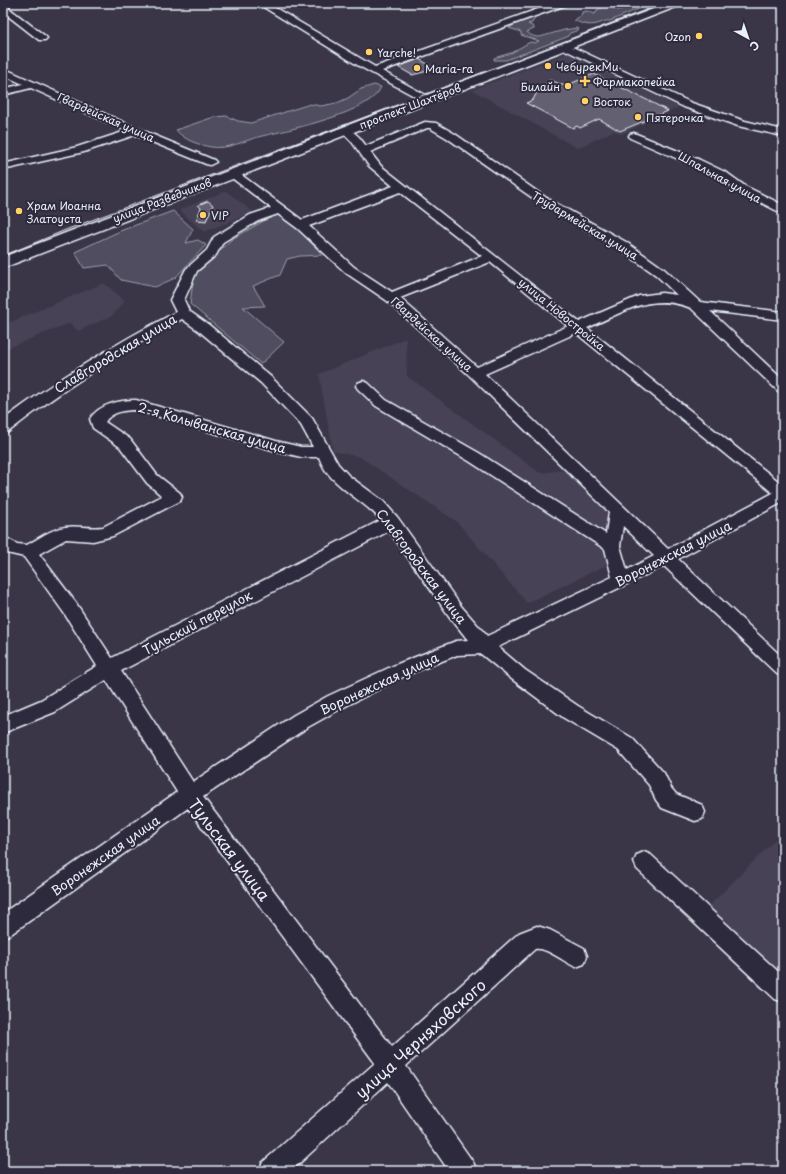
<svg xmlns="http://www.w3.org/2000/svg" width="786" height="1174" font-family="'Playpen Sans',sans-serif">
	<style>
		.built { fill: #464354 }
		.green { fill: #504e5f; stroke: #9ca0ac }
		.building { fill: #636171; stroke: #e8f1f8 }
		.lines { fill: none; stroke-linecap: round; stroke-linejoin: round }
		.minor-casing { stroke: #e8f1f8; stroke-width: 3 }
		.major-casing { stroke: #e8f1f8; stroke-width: 3 }
		.minor { fill: #2f2a3d; fill-rule: evenodd }
		.major { fill: #2f2a3d; fill-rule: evenodd }
		.tram { stroke: #e8f1f8; stroke-width: 1 }
		.poi-dot { fill: #ffd166; stroke: #2f2a3d; stroke-width: 1.5 }
		.labels { text-anchor: middle; dominant-baseline: central; stroke-width: 4; stroke-linejoin: round; paint-order: stroke }
		.far-poi-label { font-size: 11px; fill: #e8f1f8; stroke: #2f2a3d; text-anchor: start }
		.far-street-label { font-size: 11px; fill: #e8f1f8; stroke: #2f2a3d }
		.street-label { font-size: 13px; fill: #e8f1f8; stroke: #2f2a3d }
		.near-street-label { font-size: 16px; fill: #e8f1f8; stroke: #2f2a3d }
	</style>
	<rect width="100%" height="100%" fill="#3a3648"/>
	<filter id="ink" filterUnits="userSpaceOnUse"><feTurbulence type="fractalNoise" baseFrequency=".025" numOctaves="2"/><feDisplacementMap in="SourceGraphic" scale="8" xChannelSelector="R" yChannelSelector="G"/><feConvolveMatrix kernelMatrix="1 2 1 2 8 2 1 2 1" color-interpolation-filters="sRGB"/></filter>
	<g filter="url(#ink)">
		<g class="built">
			<path d="M567,53L679,107L622,134L614,131L577,148L472,90Z"/>
			<path d="M226,191L253,212L204,232L179,210Z"/>
			<path d="M104,283L125,301L112,316L78,331L70,323L3,350V325Z"/>
			<path d="M406,338L407,376L540,473L565,470L607,509L613,562L527,603L456,521L360,457L333,451L319,374Z"/>
			<path d="M783,832V988L705,910Z"/>
		</g>
		<g class="green">
			<path d="M624,3L650,4L610,21C605,20 602,23 597,24C589,26 581,24 574,20L581,16L582,12L587,11L595,14L598,9L609,6L618,10L622,9Z"/>
			<path d="M535,18L532,23L528,24L534,27V29L527,32C531,36 535,37 540,37L564,30L577,28L579,30L570,33L567,37L506,60H494V58L511,53L530,42L535,43L539,41L521,35V32L509,28L523,20Z"/>
			<path d="M374,85L381,87C372,113 287,130 262,136C245,140 228,150 211,147C199,145 184,140 176,130L214,117L226,116L238,121L251,123L310,104L321,106L337,103L348,98L361,89Z"/>
			<path d="M173,211L193,229L186,243L198,240L206,245L175,278L155,287L121,280L108,265L84,268L75,252L120,231Z"/>
			<path d="M276,214L292,224L323,255L300,256L287,259L280,275L253,286L265,306L243,307L284,342L261,364L190,304L194,274L232,239Z"/>
		</g>
		<g class="building">
			<path d="M419,59L436,69L412,75L398,67Z"/>
			<path d="M594,74L649,101L668,111L620,131L599,119L580,128L577,126L573,128L526,103L533,100L538,90L550,80L565,86Z"/>
			<path d="M208,201L213,205L206,221L196,220L201,208L198,205Z"/>
		</g>
		<g class="lines">
			<defs>
				<g id="minor">
					<path d="M257,3H267L375,67L555,3H567L566,5L382,71L431,98L432,100L427,103L359,66Z"/>
					<path d="M3,5L6,6L45,36L47,38L45,40H39L3,12Z"/>
					<path d="M564,43L692,103L745,121L783,130V136L738,126L684,107L561,48L559,46Z"/>
					<path d="M3,68L139,129L214,160L216,162L210,165L206,164L135,135L84,152L3,170V164L77,147L126,131L31,88L3,95V89L23,84L3,75Z"/>
					<path d="M425,122L436,123L455,134L545,197L626,242L664,269L700,302L783,312V320L710,311L783,380V393L778,391L691,308C650,292 625,312 587,328L783,485V502L678,559L783,658V677L777,674L664,566L498,647L525,670L578,706L632,738L664,773L671,788L676,794L702,805L705,812L702,819L695,821L662,808L656,800L649,785L618,750L564,718L513,680L481,654L457,655L407,675L342,708L308,727L203,797L392,1047L519,933L537,926L550,930L584,948L587,956L584,964L576,967C566,963 545,946 535,949L406,1066L473,1162L477,1171H449L388,1082L291,1171H259L263,1162L375,1063L188,808L11,934L3,937V913L177,792L106,680L55,712L3,733V716L41,700L97,666L64,613L24,557L7,553L3,550V536L17,544L27,545C38,539 51,529 65,527C78,525 90,529 103,527L162,496L147,483L120,447L93,428L90,419C99,404 120,400 136,400L276,441L301,447H313L301,425L261,383L199,331L182,319C121,352 63,389 8,432L3,433V420C57,379 115,344 176,312L170,300L186,269L207,250L214,237L250,215L271,208L228,175L226,173L228,171H236L302,220L393,186L369,166L352,142L341,131L342,129H350L359,137L366,146ZM427,128H430L447,138L537,201L618,248L656,275L677,295L662,293L639,296L579,322L381,166L370,152ZM400,192L482,256L392,292L354,267L309,226ZM278,214L297,228L346,273L386,300L470,376L609,512L606,534L479,453L386,400L368,383L363,381L358,383L356,386L358,389L376,406L469,461L605,549L612,577L487,636L461,606L398,518L383,501L349,476L338,464L312,418L271,377L209,325L189,311L184,300L197,271L216,255L223,242L258,221ZM490,262L568,326L477,367L400,298ZM576,333L773,493L668,549L485,374ZM136,410L276,451L301,457H319C321,462 323,467 326,471C341,491 365,502 381,520L112,658L76,603L39,554L66,539L93,541L113,536L180,501L182,497L180,493L157,475L130,439L105,422C111,412 125,410 136,410ZM623,526L654,556L627,570L620,546ZM389,531L449,616L468,640L456,641L395,665L328,696L294,715L193,782L121,671Z"/>
					<path d="M634,133L700,160L727,173L745,186L783,205V214L737,190L719,177L630,138L629,136L630,134Z"/>
					<path d="M644,852L651,855L783,976V1002L775,999L637,869L634,862L637,855Z"/>
				</g>
				<path id="major" d="M667,3H683L681,5L3,268V257Z"/>
			</defs>
			<use href="#minor" class="minor-casing"/>
			<use href="#major" class="major-casing"/>
			<use href="#minor" class="minor"/>
			<use href="#major" class="major"/>
			<path class="tram" d="M3,256L68,229L668,3"/>
		</g>
	</g>
	<g class="poi-dot">
		<circle cx="699" cy="36" r="4"/>
		<circle cx="369" cy="52" r="4"/>
		<circle cx="548" cy="66" r="4"/>
		<circle cx="417" cy="68" r="4"/>
		<path d="M583 75h4v4h4v4h-4v4h-4v-4h-4v-4h4z"/>
		<circle cx="568" cy="86" r="4"/>
		<circle cx="585" cy="101" r="4"/>
		<circle cx="638" cy="117" r="4"/>
		<circle cx="19" cy="211" r="4"/>
		<circle cx="203" cy="215" r="4"/>
	</g>
	<g class="labels">
		<g class="far-poi-label">
			<text x="691" y="36" text-anchor="end">Ozon</text>
			<text x="377" y="52">Yarche!</text>
			<text x="556" y="66">ЧебурекМи</text>
			<text x="425" y="68">Maria-ra</text>
			<text x="593" y="81">Фармакопейка</text>
			<text x="560" y="86" text-anchor="end">Билайн</text>
			<text x="593" y="101">Восток</text>
			<text x="646" y="117">Пятерочка</text>
			<text x="27" y="205">Храм Иоанна<tspan x="27" dy="13">Златоуста</tspan></text>
			<text x="211" y="215">VIP</text>
		</g>
		<g class="far-street-label">
			<text transform="translate(410 106) rotate(-21)">проспект Шахтёров</text>
			<text transform="translate(106 117) rotate(24)">Гвардейская улица</text>
			<text transform="translate(720 177) rotate(29)">Шпальная улица</text>
			<text transform="translate(162 200) rotate(-21)">улица Разведчиков</text>
			<text transform="translate(585 225) rotate(31)">Трудармейская улица</text>
			<text transform="translate(562 314) rotate(39)">улица Новостройка</text>
			<text transform="translate(432 334) rotate(42)">Гвардейская улица</text>
		</g>
		<g class="street-label">
			<text transform="translate(115 353) rotate(-31)">Славгородская улица</text>
			<text transform="translate(212 427) rotate(16)">2-я Колыванская улица</text>
			<text transform="translate(673 553) rotate(-27)">Воронежская улица</text>
			<text transform="translate(422 566) rotate(53)">Славгородская улица</text>
			<text transform="translate(197 622) rotate(-28)">Тульский переулок</text>
			<text transform="translate(379 683) rotate(-25)">Воронежская улица</text>
			<text transform="translate(105 855) rotate(-35)">Воронежская улица</text>
		</g>
		<g class="near-street-label">
			<text transform="translate(230 849) rotate(53)">Тульская улица</text>
			<text transform="translate(420 1038) rotate(-42)">улица Черняховского</text>
		</g>
	</g>
	<rect width="786" height="1174" fill="none" stroke="#2f2a3d" stroke-width="16"/>
	<rect x="8" y="8" width="770" height="1158" fill="none" stroke="#e8f1f8" stroke-width="1.5" filter="url(#ink)"/>
	<g transform="translate(748 38) rotate(140)" stroke="#2f2a3d" stroke-width="3" paint-order="stroke">
	<path d="M0-3L7 15L0 10L-7 15Z" fill="#e8f1f8"/>
	<text y="-6" font-size="11" font-weight="bold" text-anchor="middle" fill="#e8f1f8">С</text>
	</g>
</svg>
